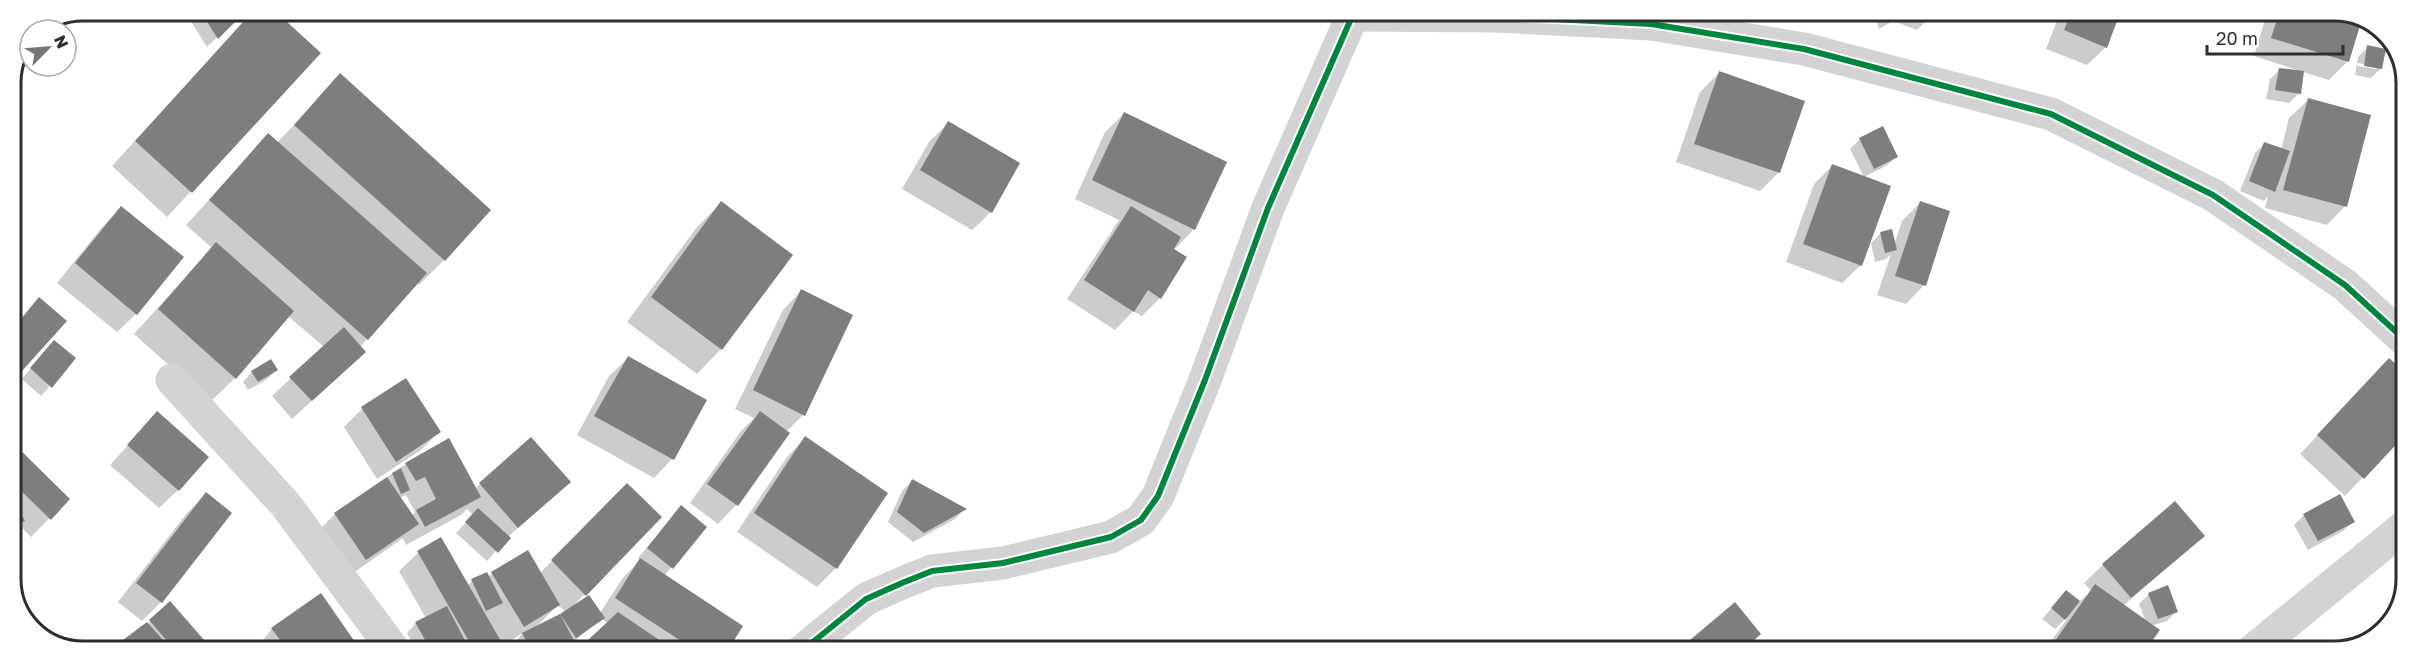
<svg xmlns="http://www.w3.org/2000/svg" width="2417" height="662" font-family="'Golos Text',sans-serif">
	<style>
		.shadow { fill: #0003; fill-rule: evenodd }
		.building { fill: #7e7e7e }
		.lines { fill: none; stroke-linecap: round; stroke-linejoin: round }
		.minor { stroke: #d3d3d3; stroke-width: 33 }
		.cycleway-casing { stroke: #fff; stroke-width: 10 }
		.cycleway { stroke: #00873e; stroke-width: 6 }
		.rim { fill: none; stroke: #2e2e2e; stroke-width: 3 }
	</style>
	<rect width="100%" height="100%" fill="#fff"/>
	<g class="shadow">
		<path d="M196,11H244L207,47L189,18Z"/>
		<path d="M254,11H273L319,53L167,217L112,166Z"/>
		<path d="M1869,12H1935L1917,30L1893,21L1879,29L1876,20L1880,16Z"/>
		<path d="M2060,13H2119L2106,47L2087,65L2046,49Z"/>
		<path d="M2267,13H2352L2361,18L2348,61L2329,80L2303,72L2299,93L2289,103L2266,99L2270,79L2280,69L2297,72V70L2254,56Z"/>
		<path d="M2368,47L2381,68L2371,78L2355,75L2358,57ZM2357,63L2376,66V69L2357,66Z"/>
		<path d="M1719,73L1803,102L1778,173L1760,191L1676,162L1700,92Z"/>
		<path d="M340,76L489,210L444,260L419,285L417,282L360,347L345,370L292,419L272,396L324,347L288,316L235,378L210,402L134,334L212,248L186,225L268,135L277,143Z"/>
		<path d="M2308,100L2345,206L2327,225L2265,208L2268,196L2264,201L2240,191L2255,153L2265,143L2281,150L2289,118Z"/>
		<path d="M1124,114L1194,229L1176,248L1174,247L1160,298L1142,316L1133,311L1115,330L1067,299L1119,220L1075,199L1105,132Z"/>
		<path d="M948,123L991,212L972,230L902,189L929,142Z"/>
		<path d="M1860,139L1896,157L1886,166L1864,177L1850,149Z"/>
		<path d="M1832,166L1861,265L1842,283L1786,262L1814,184Z"/>
		<path d="M721,203V349L697,374L627,322L697,227Z"/>
		<path d="M1920,203L1924,285L1906,304L1877,295L1891,254L1886,259L1875,262L1871,243L1880,234L1894,245L1902,221Z"/>
		<path d="M121,208L136,314L117,332L57,283L103,226Z"/>
		<path d="M801,291L803,415L786,432L788,434L736,505L718,524L690,503L741,431L754,418L735,409L783,310Z"/>
		<path d="M40,299L21,370L11,381V330Z"/>
		<path d="M45,351L74,358L41,396L22,379Z"/>
		<path d="M628,358L705,401L672,459L654,478L577,435L609,376Z"/>
		<path d="M2389,360L2405,374V433L2345,496L2300,454Z"/>
		<path d="M276,370L266,380L248,390L243,382L252,372Z"/>
		<path d="M362,409L439,432L421,450L377,479L344,427Z"/>
		<path d="M157,413L178,490L159,508L110,465Z"/>
		<path d="M805,438L886,493L836,568L817,587L737,532L787,457Z"/>
		<path d="M11,443L68,499L31,537L19,525L11,536Z"/>
		<path d="M406,464L475,489L480,484L569,482L508,537L487,561L456,533L473,515L467,509L461,515L406,545L403,538L346,578L316,533L335,514ZM406,495L415,512L412,516L400,498Z"/>
		<path d="M912,481L964,509L955,519L913,542L888,522L902,491Z"/>
		<path d="M627,485L660,517L575,604L600,613L622,579L640,560L638,558L681,507L705,527L664,576L726,650H580L608,623L602,619L573,642L577,650H508L523,633L502,646L505,650L415,649L407,633L416,623L426,618L399,571L418,553L440,539L467,586L472,581L488,577L492,573H540ZM558,605L566,612L535,628Z"/>
		<path d="M206,494L161,602L142,621L118,602L187,513Z"/>
		<path d="M2304,515L2353,522L2343,531L2308,550L2294,525Z"/>
		<path d="M2203,536L2123,606L2146,622L2139,604L2149,594L2177,611L2167,621L2151,626L2157,631L2143,651H2044L2067,619L2066,618L2055,629L2042,619L2066,592L2079,602L2091,591L2084,583L2103,565Z"/>
		<path d="M170,603L210,649H113L147,624Z"/>
		<path d="M272,629L353,642L346,649H255Z"/>
		<path d="M1781,646L1786,651H1776Z"/>
	</g>
	<g class="building">
		<path d="M200,11H246L218,39Z"/>
		<path d="M253,11H275L321,53L192,193L135,141Z"/>
		<path d="M2071,13H2120L2107,48L2064,30Z"/>
		<path d="M2279,13H2352L2362,19L2349,62L2271,38Z"/>
		<path d="M2367,45L2386,49L2382,69L2364,66Z"/>
		<path d="M2279,68L2304,71L2301,94L2275,90Z"/>
		<path d="M1719,71L1805,101L1780,173L1694,144Z"/>
		<path d="M340,73L491,210L445,261L294,125Z"/>
		<path d="M2308,98L2371,115L2347,207L2283,190Z"/>
		<path d="M1124,112L1227,162L1195,230L1092,180Z"/>
		<path d="M948,121L1020,163L992,213L920,170Z"/>
		<path d="M1883,126L1898,157L1874,169L1859,138Z"/>
		<path d="M268,133L427,273L368,340L209,200Z"/>
		<path d="M2264,142L2290,151L2275,192L2249,181Z"/>
		<path d="M1832,164L1891,186L1862,266L1803,244Z"/>
		<path d="M721,201L793,255L722,350L651,297Z"/>
		<path d="M1920,201L1950,211L1926,286L1895,276Z"/>
		<path d="M121,206L184,257L137,315L75,263Z"/>
		<path d="M1131,206L1181,237L1174,249L1187,257L1161,299L1148,290L1134,312L1084,280Z"/>
		<path d="M1892,229L1897,250L1885,253L1880,232Z"/>
		<path d="M216,242L294,311L236,379L158,309Z"/>
		<path d="M801,289L853,315L805,416L753,390Z"/>
		<path d="M39,297L67,321L22,371L11,361V331Z"/>
		<path d="M344,327L366,352L312,401L289,377Z"/>
		<path d="M54,340L76,358L52,388L30,368Z"/>
		<path d="M628,356L707,400L674,460L594,416Z"/>
		<path d="M2389,358L2405,372V435L2364,479L2317,435Z"/>
		<path d="M271,359L278,370L258,382L251,371Z"/>
		<path d="M406,378L441,432L396,462L361,407Z"/>
		<path d="M157,411L209,457L179,491L127,445Z"/>
		<path d="M760,411L790,433L738,506L707,484Z"/>
		<path d="M805,436L888,493L837,569L754,513Z"/>
		<path d="M531,437L571,482L518,528L479,483Z"/>
		<path d="M449,438L481,497L425,527L416,510L436,499L425,477L416,481L405,463Z"/>
		<path d="M11,441L70,499L51,520L11,481Z"/>
		<path d="M401,468L410,490L401,494L392,473Z"/>
		<path d="M387,477L419,524L366,560L334,513Z"/>
		<path d="M912,479L967,509L924,533L897,512Z"/>
		<path d="M627,483L662,517L586,596L551,560Z"/>
		<path d="M206,492L232,513L162,603L136,583Z"/>
		<path d="M2340,494L2355,522L2318,541L2303,514Z"/>
		<path d="M13,499L25,521L16,526L11,516V500Z"/>
		<path d="M2175,501L2205,536L2131,598L2102,564Z"/>
		<path d="M681,505L707,527L673,569L647,548Z"/>
		<path d="M478,508L511,538L498,553L465,522Z"/>
		<path d="M441,537L506,650H474L417,551Z"/>
		<path d="M528,550L560,605L524,627L491,572Z"/>
		<path d="M640,558L743,626L728,650H695L615,598Z"/>
		<path d="M487,572L503,603L486,611L471,579Z"/>
		<path d="M2095,584L2160,630L2145,651H2048Z"/>
		<path d="M2168,585L2178,612L2158,619L2148,593Z"/>
		<path d="M2066,590L2080,601L2065,620L2051,608Z"/>
		<path d="M321,593L355,642L345,649H287L271,628Z"/>
		<path d="M589,595L605,618L576,638L560,614Z"/>
		<path d="M170,601L212,649H174L149,620Z"/>
		<path d="M1735,602L1761,634L1742,651H1677Z"/>
		<path d="M447,606L470,650L430,649L415,622Z"/>
		<path d="M618,612L674,650H591L587,641Z"/>
		<path d="M560,614L579,650H531L522,633Z"/>
		<path d="M147,622L171,649H111Z"/>
	</g>
	<g class="lines">
		<g class="minor">
			<path d="M1353,15L1495,16L1651,24L1804,49L2051,114L2213,195L2345,285L2405,340"/>
			<path d="M172,380L285,504L393,649"/>
			<path d="M803,650L866,599L902,583L932,571L1003,563L1111,537L1141,520L1158,496L1205,380L1268,208L1354,12"/>
			<path d="M2252,651L2404,527"/>
		</g>
		<defs>
			<g id="cycleway">
				<path d="M1353,15L1495,16L1651,24L1804,49L2051,114L2213,195L2345,285L2405,340"/>
				<path d="M803,650L866,599L902,583L932,571L1003,563L1111,537L1141,520L1158,496L1205,380L1268,208L1354,12"/>
			</g>
		</defs>
		<use href="#cycleway" class="cycleway-casing"/>
		<use href="#cycleway" class="cycleway"/>
	</g>
	<path d="M0 0H2417V662H0ZM83 21H2334A62 62 0 0 1 2396 83V579A62 62 0 0 1 2334 641H83A62 62 0 0 1 21 579V83A62 62 0 0 1 83 21Z" fill="#fff" fill-rule="evenodd"/>
	<path class="rim" d="M83 21H2334A62 62 0 0 1 2396 83V579A62 62 0 0 1 2334 641H83A62 62 0 0 1 21 579V83A62 62 0 0 1 83 21Z"/>
	<g transform="translate(48 48) rotate(65)"><circle r="28" fill="#ffffff" stroke="#ababab" stroke-width="1.5"/>
	<path d="M0-4.5L10 22L0 15L-10 22Z" fill="#777777"/>
	<text y="-9" font-size="16" font-weight="bold" text-anchor="middle" fill="#2e2e2e">N</text>
	</g>
	<path d="M2207 45v9h136v-9" fill="none" stroke="#2e2e2e" stroke-width="3"/>
	<text x="2216" y="45" font-size="18" fill="#2e2e2e" stroke="#ffffff" stroke-width="4.5" paint-order="stroke">20 m</text>
</svg>
